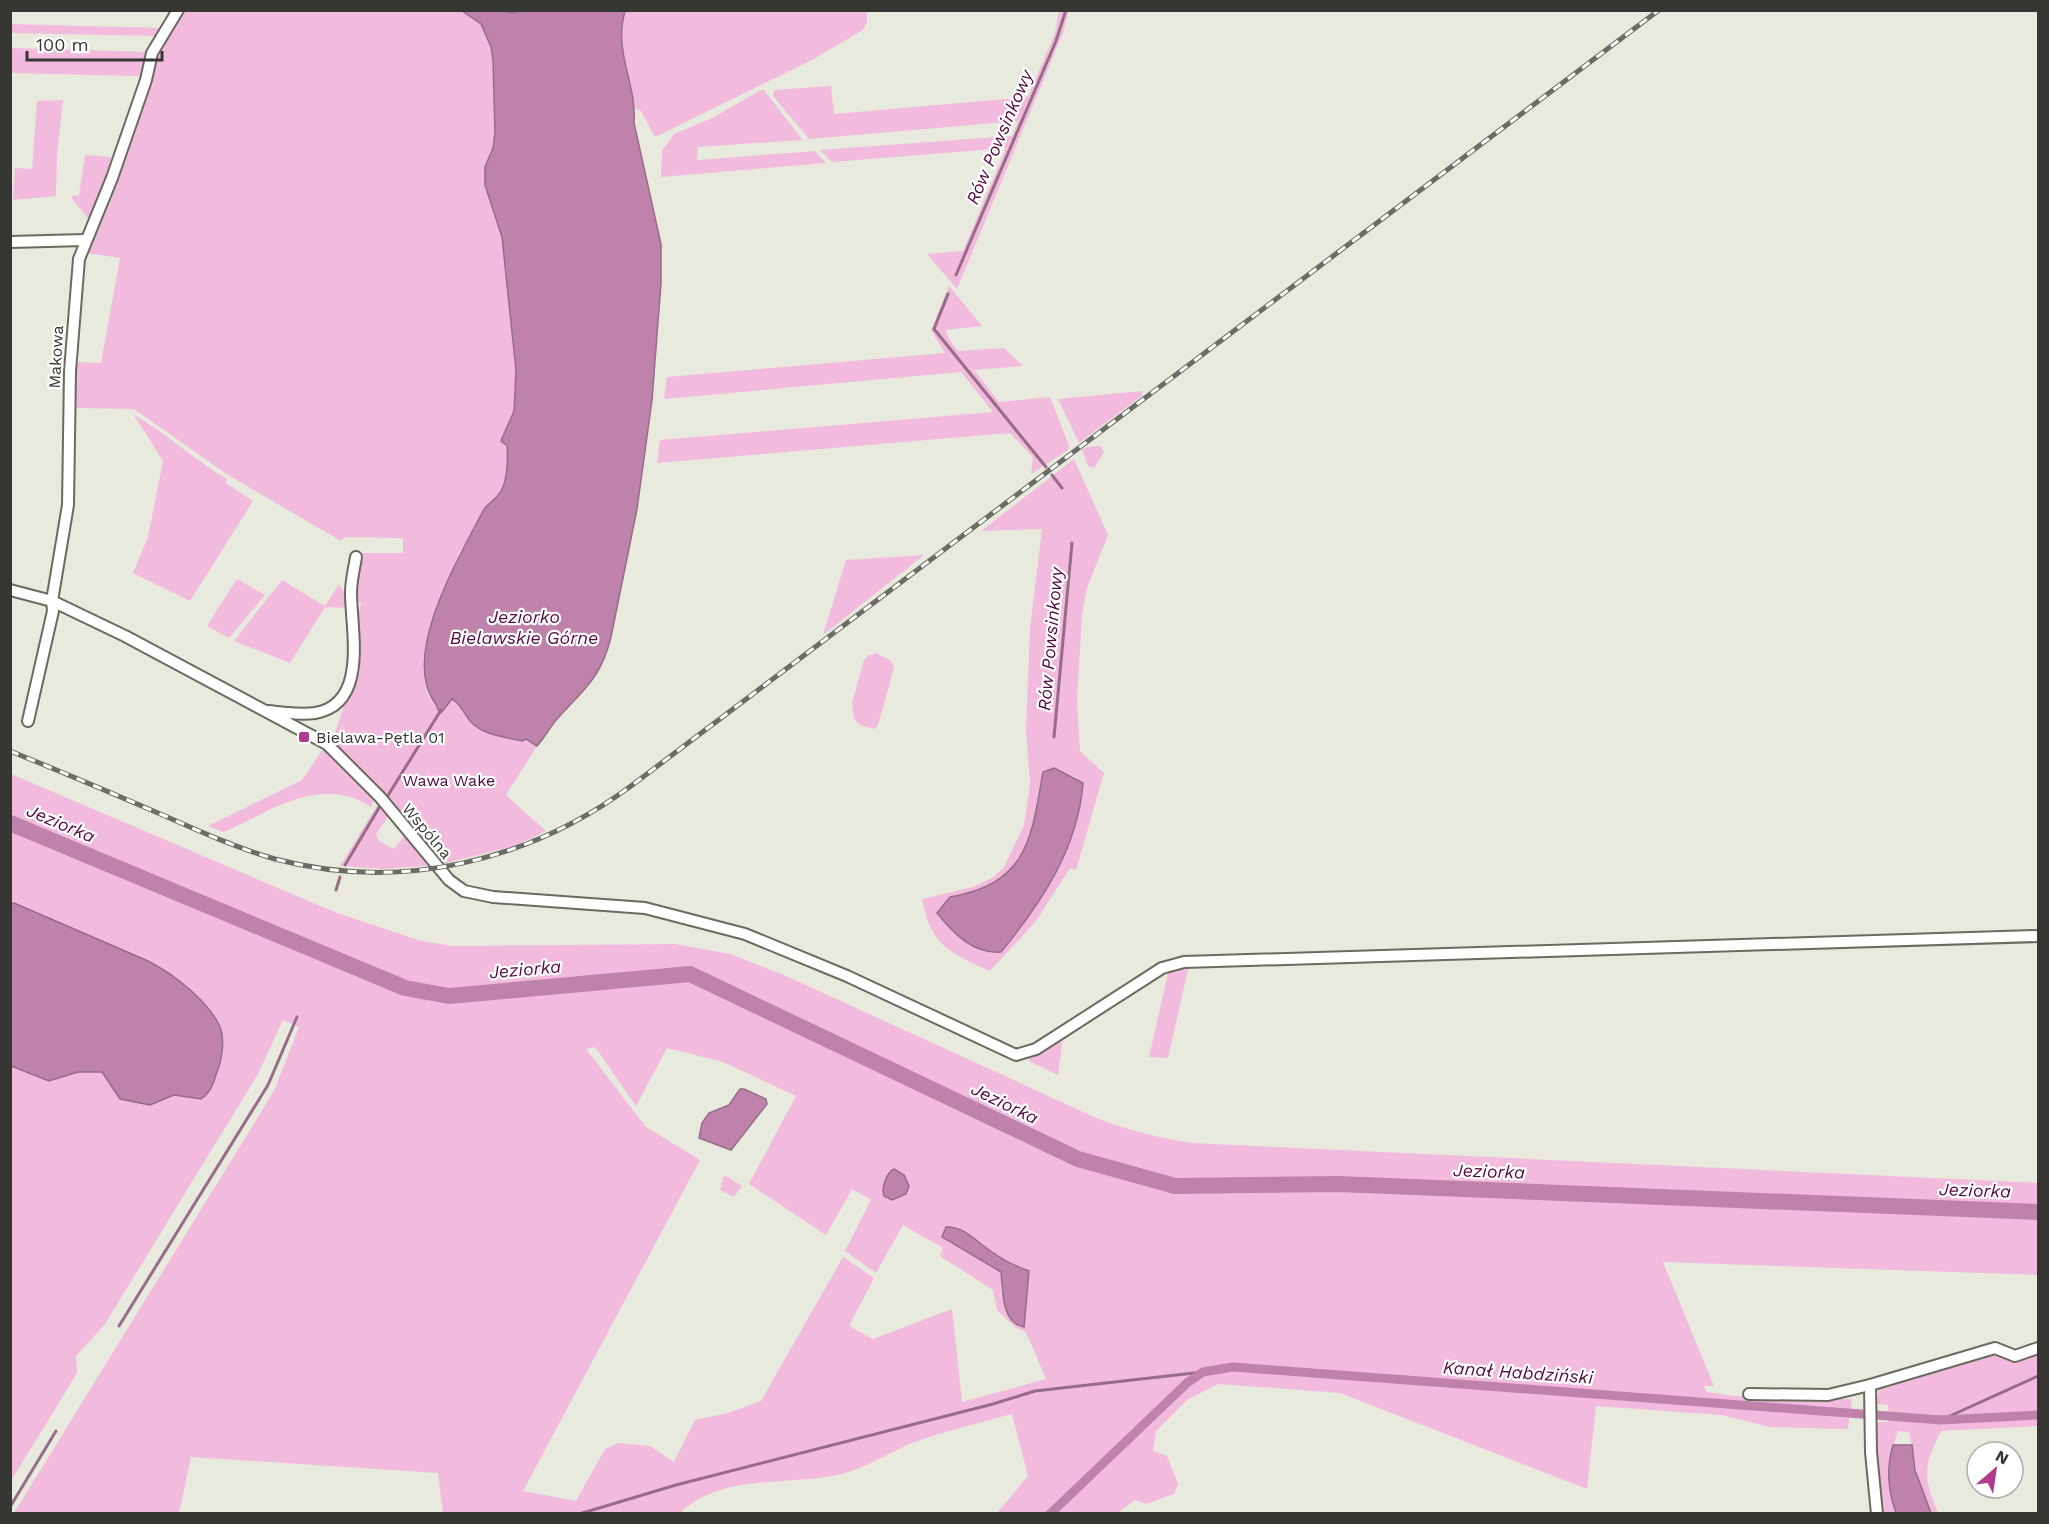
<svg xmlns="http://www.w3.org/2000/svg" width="2049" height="1524" font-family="'Work Sans',sans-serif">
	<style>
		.green { fill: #f2bbde; fill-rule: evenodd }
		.water { fill: #bf83ab; stroke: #966c87; stroke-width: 1.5 }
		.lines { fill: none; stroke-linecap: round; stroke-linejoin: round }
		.stream { stroke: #966c87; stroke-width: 3 }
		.canal { stroke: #bf83ab; stroke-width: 9 }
		.river { stroke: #bf83ab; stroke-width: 16 }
		.minor-casing { stroke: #696b5f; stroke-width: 14 }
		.minor { stroke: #fff; stroke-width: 10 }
		.rail-casing { stroke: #6b6d65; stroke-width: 5 }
		.rail { stroke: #fff; stroke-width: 3; stroke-dasharray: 9; stroke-linecap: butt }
		.poi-dot { fill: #b13a91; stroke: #fff; stroke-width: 2 }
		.labels { text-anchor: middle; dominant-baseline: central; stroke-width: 4.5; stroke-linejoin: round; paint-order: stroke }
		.street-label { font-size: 16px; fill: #363732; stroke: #fff }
		.poi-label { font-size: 16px; fill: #363732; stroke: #fff; text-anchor: start }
		.park-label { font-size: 16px; fill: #51063f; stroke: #fff }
		.water-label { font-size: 18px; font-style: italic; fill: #540a42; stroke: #fff }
	</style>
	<rect width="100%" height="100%" fill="#e7eadc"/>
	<g class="green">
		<path d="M462,10L481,24L491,47L493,60L495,132L493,148L485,167L502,237L516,370L514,411L501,441C515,454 508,496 489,502L468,541L460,551L434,616L427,646L424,679L428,695L442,713L452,699L475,726L526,739L537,746L506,795L546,831L514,846L442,864L396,808L332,741L356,672L360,673L361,671L357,669L353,612L360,609L361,602L354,604L360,553H403V538L344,537L341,541L228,475L134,409L73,408L75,362L101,363L120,258L87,253L110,203L163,41L183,11Z"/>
		<path d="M625,11H867V22L863,30L812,60L655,137L641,111L635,108C626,75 615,44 625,11Z"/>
		<path d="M1059,11H1069L1063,33L957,289L927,254L963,251L1006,148L832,162L820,150L1012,136L1018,121L809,139L773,96L774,90L831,86L834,114L1028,97L1055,33Z"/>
		<path d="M11,24L161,28L156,36L11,33Z"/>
		<path d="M11,48L149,52L142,76H130L11,73Z"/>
		<path d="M763,89L803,140L698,147L697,160L815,151L826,163L661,177L662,151L674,134L712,118Z"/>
		<path d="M63,100L57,154L56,196L13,200L15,168L32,169L37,101Z"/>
		<path d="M85,155L111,157L102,195L90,220L72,199V196L79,195Z"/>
		<path d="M949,286L982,326L946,330L949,339L958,351L1004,348L1023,366L974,370L999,402L1050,397L1069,445L1068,450L1031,474L1033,457L1010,433L657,463L660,440L993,412L961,372L664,399L667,377L945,353L931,330Z"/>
		<path d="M1142,391L1143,395L1079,443L1058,399Z"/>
		<path d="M134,415C167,433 194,460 227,479L226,483L253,501L190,601L133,573L148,537L163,461Z"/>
		<path d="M1100,446L1104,452L1094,468L1088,466L1082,450L1087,447Z"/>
		<path d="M1074,459L1108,535L1087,588L1082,614L1077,701L1080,751L1104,773L1076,870L1070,868L1036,921L990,971C950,953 931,946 922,899L973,887L992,878L1004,867L1024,825L1030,784L1026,730L1030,628L1042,529L981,531ZM1043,772L1073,776L1083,783C1078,848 1042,903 1001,952L950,897C1028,883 1031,840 1043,772Z"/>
		<path d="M924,555L823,635L846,560Z"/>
		<path d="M237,579L265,595L229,638L207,626Z"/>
		<path d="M282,580L325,606L339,584L346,595L347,608L325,607L290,663L234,641Z"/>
		<path d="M876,653L891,661L894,668L878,725L875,729L860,725L854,719L852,703L864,660L869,655Z"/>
		<path d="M323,749L374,800L371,807C321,774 271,811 224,832L208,826L302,780Z"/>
		<path d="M11,774L332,911L421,941L452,946L675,944L730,954L784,975L1092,1116C1125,1130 1156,1137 1191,1143L2038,1183V1275L1663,1262L1714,1386H1704L1706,1392L1735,1396L1852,1399L1848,1429L1770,1427L1721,1415L1596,1406L1587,1489L1340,1393L1218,1384L1187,1400L1156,1431L1153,1451L1167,1456L1178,1484L1174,1494L1146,1504L1135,1500L1118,1513H997L1028,1476L1012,1414C979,1423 944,1431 912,1443C888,1453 866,1468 841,1474C787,1487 724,1472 680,1513H443L438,1473L191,1457L179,1513H14L274,1091L299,1027L283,1020L258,1074L105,1324L76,1356L77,1373L11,1481ZM595,1047L636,1106L667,1048L723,1062L796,1096L749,1184L826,1235L852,1189L871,1200L845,1251L876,1273L903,1225L943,1248L940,1256L993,1290L997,1310L1016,1328L1026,1332L1046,1379L962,1402L952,1309L873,1339L849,1326L874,1278L843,1257L761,1401L728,1413L695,1420L674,1462L650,1446L618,1443L605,1449L576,1501L523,1491L700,1160L646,1127L586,1049ZM976,1239L993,1254L1029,1271L1026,1294L1012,1320L1001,1294V1272L947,1241Z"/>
		<path d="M378,804L389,815L376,834L379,841L394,849L406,834L433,865L384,869L340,866Z"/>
		<path d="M1189,965L1168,1058L1149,1057L1169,969Z"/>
		<path d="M1063,1036L1058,1075L1029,1061L1030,1055Z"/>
		<path d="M724,1175L742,1186L734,1197L720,1190Z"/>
		<path d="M2038,1351V1426L1941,1431C1923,1466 1923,1478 1938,1513H1931C1918,1487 1915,1461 1909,1432L1898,1431C1888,1461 1885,1483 1896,1513H1881L1875,1440L1877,1422H1889L1888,1405L1877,1404L1879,1389L1882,1386L1992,1352C2010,1361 2020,1358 2038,1351Z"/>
	</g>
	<g class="water">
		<path d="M500,10L512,13L522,10L625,11C613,53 637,83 634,123L661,244V283L652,400L637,509L611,637C601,678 584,689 557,719C550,727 545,737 537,746L526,739L522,741C505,737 483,735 471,722C464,714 461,704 452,699L441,713C436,709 439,708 435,703C400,655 460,556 483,511C489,501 499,499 503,487C508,474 508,460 507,446L501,441L514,411L516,370L502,237L485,185V167L493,148L495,132L493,60L491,47L481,24L462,11Z"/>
		<path d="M1054,768L1083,783C1078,848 1042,902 1001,952C973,954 954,934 937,913L950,897C1028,883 1031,840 1043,772Z"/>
		<path d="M14,903L148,961C173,974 208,1000 220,1027C225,1039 222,1060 217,1072C213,1084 211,1092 201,1099L174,1095L150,1105L120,1099L102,1072H78L49,1081L11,1066L10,904Z"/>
		<path d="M740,1089H744L766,1099L767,1104L731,1150L699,1138L702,1123L709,1113L729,1105Z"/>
		<path d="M894,1169L904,1175L909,1186L906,1194L892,1200L884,1196C881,1189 886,1173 894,1169Z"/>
		<path d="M946,1227C966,1226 979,1245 995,1254C1005,1261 1018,1267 1029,1271L1024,1327C1001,1323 1003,1290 1001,1272L942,1237Z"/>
		<path d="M1893,1445H1912L1915,1470L1931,1513H1896C1888,1490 1886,1470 1893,1445Z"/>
	</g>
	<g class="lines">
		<g class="stream">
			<path d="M956,275L1056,41L1066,10"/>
			<path d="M948,294L934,329L1046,467"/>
			<path d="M1052,475L1062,488"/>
			<path d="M1054,737L1072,543"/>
			<path d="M387,797L441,710"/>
			<path d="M345,865L380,806"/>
			<path d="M336,890L340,877"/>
			<path d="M119,1326L268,1085L297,1017"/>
			<path d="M1941,1420L2038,1376"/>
			<path d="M10,1507L56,1431"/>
			<path d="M579,1514L676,1485L993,1404L1035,1391L1203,1372"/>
		</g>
		<path class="canal" d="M1050,1514L1187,1383L1203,1372L1233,1367L1941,1420L2038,1415"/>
		<path class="river" d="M10,823L405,988L449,996L690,974L1078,1159L1175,1186L1339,1184L2038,1212"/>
		<defs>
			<g id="minor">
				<path d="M10,242L85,240"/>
				<path d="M10,590L52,601L125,636L327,744L380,797L449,880L464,891L493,897L645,908L745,934L847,976L1016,1055L1036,1049L1162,968L1184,962L2038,936"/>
				<path d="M269,711C284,713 300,715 315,713C369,704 351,630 351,593C351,581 354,569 356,557"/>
				<path d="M28,721L53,611L52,601L68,505L70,371L79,259L112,178L146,80L152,53L178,10"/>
				<path d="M1749,1394L1828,1395L1870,1385"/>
				<path d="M1877,1514L1871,1452L1870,1385L1995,1348L2015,1356L2038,1348"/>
			</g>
		</defs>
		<use href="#minor" class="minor-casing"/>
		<use href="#minor" class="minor"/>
		<defs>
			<path id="rail" d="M10,751C62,772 114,794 165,816C201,832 237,848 275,859C400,892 528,862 631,786L1659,10"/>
		</defs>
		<use href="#rail" class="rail-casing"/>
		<use href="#rail" class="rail"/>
	</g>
	<rect class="poi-dot" x="298" y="731" width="12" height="12" rx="3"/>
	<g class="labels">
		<g class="street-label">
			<text transform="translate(56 357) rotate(-87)">Makowa</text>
			<text transform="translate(427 831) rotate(50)">Wspólna</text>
		</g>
		<g class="poi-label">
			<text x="316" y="737">Bielawa-Pętla 01</text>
		</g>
		<g class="park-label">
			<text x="449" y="780">Wawa Wake</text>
		</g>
		<g class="water-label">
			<text transform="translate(999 137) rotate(-67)">Rów Powsinkowy</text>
			<text x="524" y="616">Jeziorko<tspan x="524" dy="21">Bielawskie Górne</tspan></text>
			<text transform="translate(1050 639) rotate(-85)">Rów Powsinkowy</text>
			<text transform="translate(61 823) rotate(23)">Jeziorka</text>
			<text transform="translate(525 969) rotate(-5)">Jeziorka</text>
			<text transform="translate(1005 1103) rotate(26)">Jeziorka</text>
			<text transform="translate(1489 1171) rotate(2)">Jeziorka</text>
			<text transform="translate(1975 1190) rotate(2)">Jeziorka</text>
			<text transform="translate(1518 1372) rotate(4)">Kanał Habdziński</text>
		</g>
	</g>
	<rect width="2049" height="1524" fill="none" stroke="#363732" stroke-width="24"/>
	<g transform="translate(1995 1470) rotate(29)"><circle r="28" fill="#ffffff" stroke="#afafad" stroke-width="1.5"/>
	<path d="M0-4.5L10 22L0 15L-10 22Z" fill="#b13a91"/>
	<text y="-9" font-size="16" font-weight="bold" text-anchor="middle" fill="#363732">N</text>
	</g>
	<path d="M27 51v9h135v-9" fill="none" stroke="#363732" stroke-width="3"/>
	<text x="36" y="51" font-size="18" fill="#363732" stroke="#ffffff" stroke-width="4.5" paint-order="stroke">100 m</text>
</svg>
